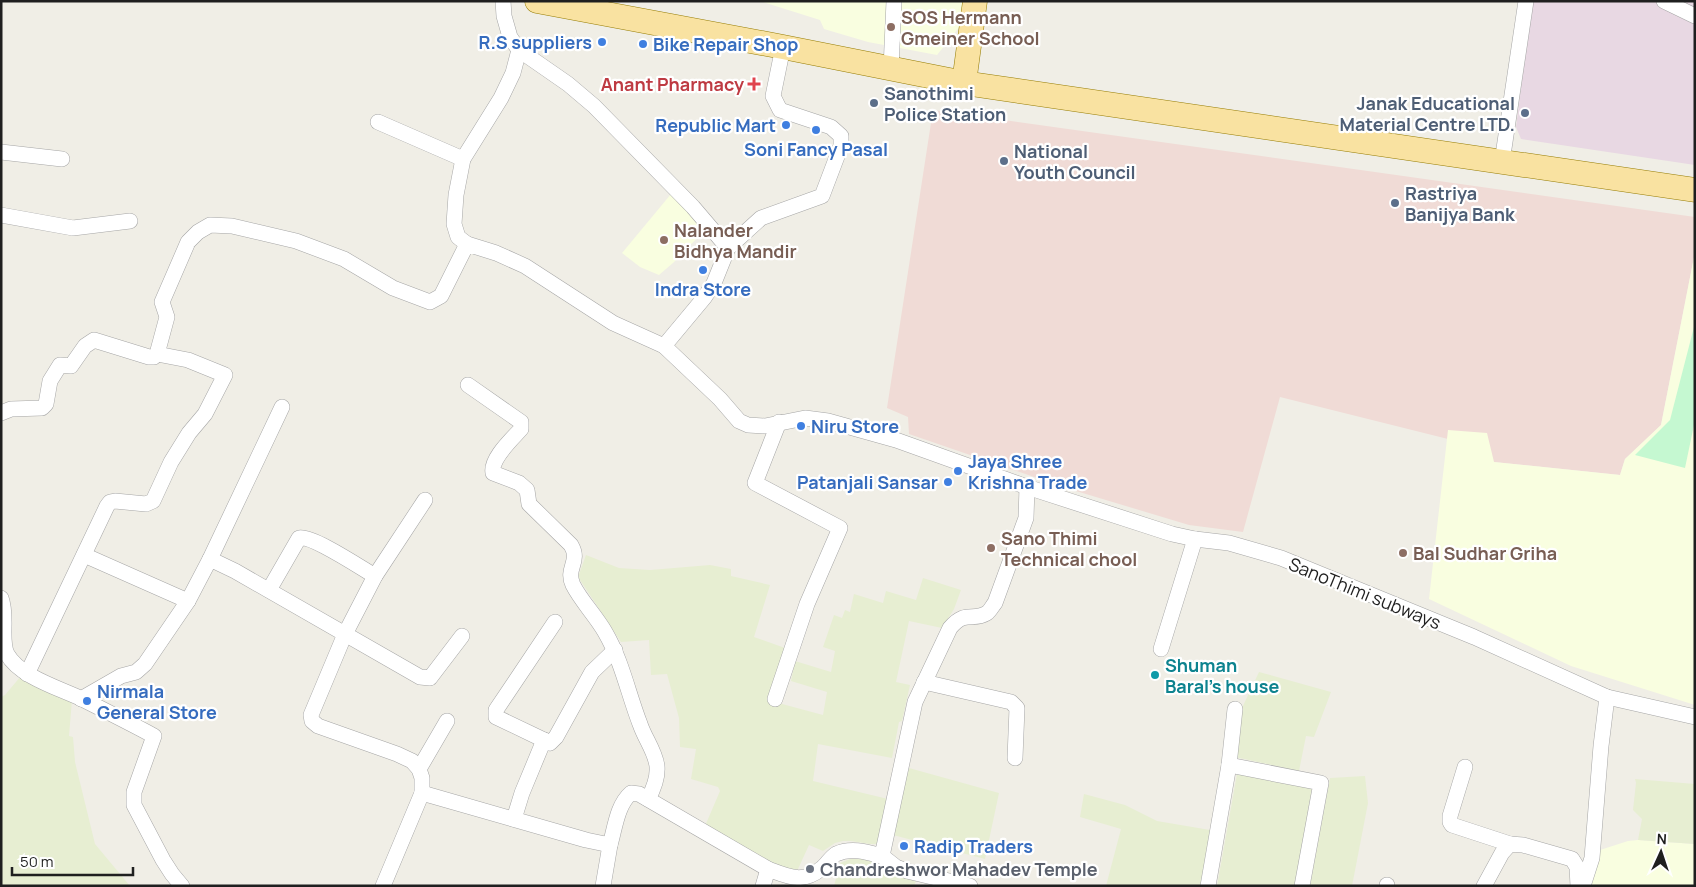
<svg xmlns="http://www.w3.org/2000/svg" width="1696" height="887" font-family="Manrope,sans-serif">
	<style>
		.commercial { fill: #f0dbd6 }
		.industrial { fill: #e8d8e3 }
		.education { fill: #f9fee0 }
		.farmland { fill: #e7eed2 }
		.park { fill: #c5f8d1 }
		.lines { fill: none; stroke-linecap: round; stroke-linejoin: round }
		.minor-casing { stroke: #a6a6a6; stroke-width: 16 }
		.primary-casing { stroke: #967d05; stroke-width: 25 }
		.minor { stroke: #fff; stroke-width: 15 }
		.primary { stroke: #f9e2a1; stroke-width: 24 }
		.education-dot { fill: #8d6e63; stroke: #fff; stroke-width: 2 }
		.shop-dot { fill: #3f7fe0; stroke: #fff; stroke-width: 2 }
		.health-dot { fill: #e0444e; stroke: #fff; stroke-width: 2 }
		.service-dot { fill: #5c6f8a; stroke: #fff; stroke-width: 2 }
		.culture-dot { fill: #0f9aa8; stroke: #fff; stroke-width: 2 }
		.worship-dot { fill: #6b7280; stroke: #fff; stroke-width: 2 }
		.labels { text-anchor: middle; dominant-baseline: central; stroke-width: 4.5; stroke-linejoin: round; paint-order: stroke }
		.education-label { font-size: 18px; font-weight: bold; fill: #785e54; stroke: #fff; text-anchor: start }
		.shop-label { font-size: 18px; font-weight: bold; fill: #366cbe; stroke: #fff; text-anchor: start }
		.health-label { font-size: 18px; font-weight: bold; fill: #be3a42; stroke: #fff; text-anchor: end }
		.service-label { font-size: 18px; font-weight: bold; fill: #4e5e75; stroke: #fff; text-anchor: start }
		.street-label { font-size: 18px; fill: #1f1f1f; stroke: #fff }
		.culture-label { font-size: 18px; font-weight: bold; fill: #0d838f; stroke: #fff; text-anchor: start }
		.worship-label { font-size: 18px; font-weight: bold; fill: #5b616d; stroke: #fff; text-anchor: start }
	</style>
	<rect width="100%" height="100%" fill="#f0eee6"/>
	<path class="commercial" d="M933,110L1695,217V252L1661,425L1625,459L1620,475L1494,462L1448,431V439L1280,397L1243,532L1189,525L1066,488L909,434L908,417L887,408Z"/>
	<path class="industrial" d="M1532,1H1695V165L1521,139L1516,127Z"/>
	<g class="education">
		<path d="M760,1H965L961,25L937,55L868,42L824,29L820,20Z"/>
		<path d="M671,194L708,227L673,263L659,275L640,267L622,253Z"/>
		<path d="M1695,252V705L1571,666L1429,599L1448,430L1487,433L1494,462L1620,475L1625,459L1661,425Z"/>
		<path d="M1638,840L1695,844V886H1585L1597,851L1628,841Z"/>
	</g>
	<g class="farmland">
		<path d="M586,555L619,568L650,570L710,565L731,569V576L770,585L754,637L785,648L771,701L823,715L827,692L791,681L795,661L831,672L835,651L823,647L834,615L842,618L845,610L850,612L854,594L883,603L886,591L916,600L923,578L961,590L954,609L942,628L909,621L896,682L910,685L902,721L899,722L892,758L818,744L813,781L888,799L878,842L876,844H870L851,841H843L835,843L823,851L809,845L798,869L790,870L778,867L705,826L720,791L718,787L691,779L696,749L680,747L679,718L667,674L651,675L649,640L621,642L578,577Z"/>
		<path d="M1259,672L1331,692L1314,737L1306,736L1299,771L1235,757L1241,710Z"/>
		<path d="M21,676L72,700L69,736L73,737L75,762L95,844L130,886H1V697L5,695Z"/>
		<path d="M909,768L999,793L985,859L893,835Z"/>
		<path d="M1237,774L1312,788L1295,886H1217Z"/>
		<path d="M1365,776L1368,803L1352,886H1310L1330,778Z"/>
		<path d="M1635,779L1695,784V844L1638,840L1642,819L1633,810L1636,783Z"/>
		<path d="M1084,794L1125,805L1157,821L1210,830L1201,886H1106L1121,829L1080,817Z"/>
		<path d="M850,859H864L879,864L895,875L916,881L914,886H834L840,863Z"/>
	</g>
	<path class="park" d="M1695,323V420L1685,468L1635,455L1670,420Z"/>
	<g class="lines">
		<defs>
			<g id="minor">
				<path d="M503,1L504,16L510,37L519,50L568,84L594,106L693,207L728,248"/>
				<path d="M1664,1L1695,16"/>
				<path d="M783,47L773,96L780,110L831,127L841,136V146L822,196L761,218L728,248L714,283L704,298L664,346L720,399L739,421L748,425L765,426L805,418L828,421L896,440L1027,487L1172,534L1195,539L1229,543L1281,558L1474,637L1607,697L1695,717"/>
				<path d="M891,69L894,1"/>
				<path d="M378,122L463,159"/>
				<path d="M1,152L62,159"/>
				<path d="M1502,162L1526,1"/>
				<path d="M1,215L73,228L130,221"/>
				<path d="M467,244L458,237L454,224L456,195L463,159L501,98L513,73L519,50"/>
				<path d="M468,385L521,422V429C512,439 490,459 493,473L519,483L527,490L529,504L571,545C581,562 565,568 573,585C581,601 596,616 605,632C622,661 628,693 640,724C645,739 655,751 657,766C658,777 653,790 648,799"/>
				<path d="M1,413L11,409L42,408L46,404L50,381L60,365L71,366L85,346L94,340L149,357H154L157,354L167,317L162,302L188,242L198,232L210,225L232,226L296,241L344,259L393,288L430,302L441,296L467,244L496,253L525,266L613,323L664,346"/>
				<path d="M84,555L188,601"/>
				<path d="M210,559L282,407"/>
				<path d="M269,590L299,538C312,535 361,568 375,576"/>
				<path d="M1,598C8,616 0,640 7,654C20,677 59,688 82,699C106,711 130,723 154,736L134,792V805L163,860L172,874L182,886"/>
				<path d="M1161,649L1195,539"/>
				<path d="M27,674L107,506L110,502L115,501L146,504L153,501L171,462L189,433L205,414L225,375L188,360L157,354"/>
				<path d="M924,682L1011,702L1017,708L1015,758"/>
				<path d="M81,699L121,676L136,672L145,664L188,601L210,559L235,571L420,677L430,678L462,636"/>
				<path d="M775,699L807,604L840,528L755,483L779,422"/>
				<path d="M544,740L496,717V710L555,622"/>
				<path d="M1229,765L1321,783L1302,886"/>
				<path d="M1465,767L1450,816V822L1452,825L1510,844"/>
				<path d="M419,769L447,721"/>
				<path d="M422,793V778L419,769L412,761L397,754L318,726L312,721L311,715L345,634L375,576L425,500"/>
				<path d="M514,819L522,793L544,740L550,743L556,737L592,672L615,650"/>
				<path d="M882,856L896,867L907,871L970,886"/>
				<path d="M383,886L422,793L586,840L610,845C615,828 617,805 631,793L639,794L768,869C789,877 803,884 822,868C827,864 831,857 836,854C851,847 867,852 882,856L915,702L950,628C966,609 973,622 987,613C990,611 993,605 995,603L1026,518L1027,487"/>
				<path d="M603,886L610,845"/>
				<path d="M763,886L768,869"/>
				<path d="M1208,886L1229,765L1235,709"/>
				<path d="M1387,886V885"/>
				<path d="M1484,886L1502,853L1510,844L1523,845L1572,859L1577,867L1578,886"/>
				<path d="M1583,886L1592,858L1601,746L1607,697"/>
			</g>
			<g id="primary">
				<path d="M537,1L783,47L964,83L1695,190"/>
				<path d="M964,83L975,1"/>
			</g>
		</defs>
		<use href="#minor" class="minor-casing"/>
		<use href="#primary" class="primary-casing"/>
		<use href="#minor" class="minor"/>
		<use href="#primary" class="primary"/>
	</g>
	<g class="education-dot">
		<circle cx="891" cy="27" r="5"/>
		<circle cx="664" cy="240" r="5"/>
		<circle cx="991" cy="548" r="5"/>
		<circle cx="1403" cy="553" r="5"/>
	</g>
	<g class="shop-dot">
		<circle cx="602" cy="42" r="5"/>
		<circle cx="643" cy="44" r="5"/>
		<circle cx="786" cy="125" r="5"/>
		<circle cx="816" cy="130" r="5"/>
		<circle cx="703" cy="270" r="5"/>
		<circle cx="801" cy="426" r="5"/>
		<circle cx="958" cy="471" r="5"/>
		<circle cx="948" cy="482" r="5"/>
		<circle cx="87" cy="701" r="5"/>
		<circle cx="904" cy="846" r="5"/>
	</g>
	<path class="health-dot" d="M751.5 76.5h5v5h5v5h-5v5h-5v-5h-5v-5h5z"/>
	<g class="service-dot">
		<circle cx="874" cy="103" r="5"/>
		<circle cx="1525" cy="113" r="5"/>
		<circle cx="1004" cy="161" r="5"/>
		<circle cx="1395" cy="203" r="5"/>
	</g>
	<circle class="culture-dot" cx="1155" cy="675" r="5"/>
	<circle class="worship-dot" cx="810" cy="869" r="5"/>
	<g class="labels">
		<g class="education-label">
			<text x="901" y="17">SOS Hermann<tspan x="901" dy="21">Gmeiner School</tspan></text>
			<text x="674" y="230">Nalander<tspan x="674" dy="21">Bidhya Mandir</tspan></text>
			<text x="1001" y="538">Sano Thimi<tspan x="1001" dy="21">Technical chool</tspan></text>
			<text x="1413" y="553">Bal Sudhar Griha</text>
		</g>
		<g class="shop-label">
			<text x="592" y="42" text-anchor="end">R.S suppliers</text>
			<text x="653" y="44">Bike Repair Shop</text>
			<text x="776" y="125" text-anchor="end">Republic Mart</text>
			<text x="816" y="149" text-anchor="middle">Soni Fancy Pasal</text>
			<text x="703" y="289" text-anchor="middle">Indra Store</text>
			<text x="811" y="426">Niru Store</text>
			<text x="968" y="461">Jaya Shree<tspan x="968" dy="21">Krishna Trade</tspan></text>
			<text x="938" y="482" text-anchor="end">Patanjali Sansar</text>
			<text x="97" y="691">Nirmala<tspan x="97" dy="21">General Store</tspan></text>
			<text x="914" y="846">Radip Traders</text>
		</g>
		<g class="health-label">
			<text x="744" y="84">Anant Pharmacy</text>
		</g>
		<g class="service-label">
			<text x="884" y="93">Sanothimi<tspan x="884" dy="21">Police Station</tspan></text>
			<text x="1515" y="103" text-anchor="end">Janak Educational<tspan x="1515" dy="21">Material Centre LTD.</tspan></text>
			<text x="1014" y="151">National<tspan x="1014" dy="21">Youth Council</tspan></text>
			<text x="1405" y="193">Rastriya<tspan x="1405" dy="21">Banijya Bank</tspan></text>
		</g>
		<g class="street-label">
			<text transform="translate(1365 593) rotate(22)">SanoThimi subways</text>
		</g>
		<g class="culture-label">
			<text x="1165" y="665">Shuman<tspan x="1165" dy="21">Baral's house</tspan></text>
		</g>
		<g class="worship-label">
			<text x="820" y="869">Chandreshwor Mahadev Temple</text>
		</g>
	</g>
	<rect width="1696" height="887" fill="none" stroke="#1f1f1f" stroke-width="5"/>
	<g transform="translate(1661 852) rotate(3)" stroke="#ffffff" stroke-width="4" paint-order="stroke">
	<path d="M0-4L9 19L0 12L-9 19Z" fill="#1f1f1f"/>
	<text y="-8" font-size="14" font-weight="bold" text-anchor="middle" fill="#1f1f1f">N</text>
	</g>
	<path d="M12 867v8h121v-8" fill="none" stroke="#1f1f1f" stroke-width="2.5"/>
	<text x="20" y="867" font-size="15" fill="#1f1f1f" stroke="#ffffff" stroke-width="4" paint-order="stroke">50 m</text>
</svg>
